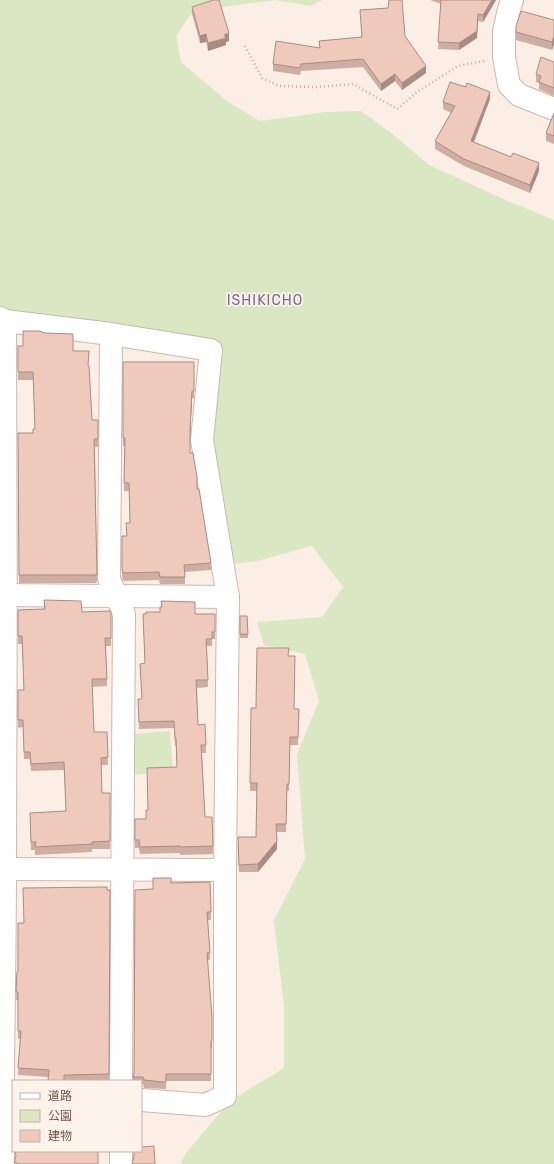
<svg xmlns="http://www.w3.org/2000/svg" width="554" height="1164" font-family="Rubik,'Noto Sans JP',sans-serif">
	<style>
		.green { fill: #d9e8c3 }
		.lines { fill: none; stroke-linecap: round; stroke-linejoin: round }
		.minor-casing { stroke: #ceb7ae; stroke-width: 24 }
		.path { stroke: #d4aca0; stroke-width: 2.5; stroke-dasharray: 1 3; stroke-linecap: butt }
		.minor { stroke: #fff; stroke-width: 22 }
		.wall { fill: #ceada3 }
		.shaded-wall { fill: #a88d84 }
		.building { fill: #f0c9bd; stroke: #a88d84 }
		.labels { text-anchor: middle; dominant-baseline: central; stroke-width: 3.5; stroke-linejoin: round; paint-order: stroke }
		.quarter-label { font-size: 14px; letter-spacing: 1px; fill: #7e6796; stroke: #fef3ea }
	</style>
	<rect width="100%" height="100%" fill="#fbeee4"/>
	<g class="green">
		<path d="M0,0H323L310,6L275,0L230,6L190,15L176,36L181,62L228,102L260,121L326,112L361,111L395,136L429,165L510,202L554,220V1164H180L186,1153L230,1101L284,1068V1007L274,920L305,859L297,754L319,701L305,654L264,645L257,622L322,617L343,587L312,546L257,561L234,564L228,550L210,438L219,342L175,332L92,327L0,309Z"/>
		<path d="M170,731L173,772L131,775L130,734Z"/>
	</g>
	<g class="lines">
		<defs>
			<g id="minor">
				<path d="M512,0L508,13L504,32V57L509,85L519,95L554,109"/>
				<path d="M0,318L5,321L111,334L211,350L202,440L228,597L225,870V1096L205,1105L141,1100"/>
				<path d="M111,334L109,579L124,614L121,1081"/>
				<path d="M0,595L228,597"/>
				<path d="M0,869L225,870"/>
				<path d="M3,1164C2,1065 5,966 5,868C6,686 6,503 5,321"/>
				<path d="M121,1164V1151"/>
			</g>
		</defs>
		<use href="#minor" class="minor-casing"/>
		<path class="path" d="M245,46L262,78L279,86L316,87L353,84L397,109L417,92L458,66L484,61"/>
		<use href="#minor" class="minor"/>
	</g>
	<g class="wall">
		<path d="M430,0H496L483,22L478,21L477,38L459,50L438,49L441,4Z"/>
		<path d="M192,7L229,41L226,42V45L208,51L206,42L200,43L192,14Z"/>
		<path d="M388,8L426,73L402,90L395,81L381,91L363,67L301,71L300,75L273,71V64L319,48V41L362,37L360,10Z"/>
		<path d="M554,20V44L552,50L516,40V26Z"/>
		<path d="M554,62V96L539,89V83L536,82V74Z"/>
		<path d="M490,99L474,142L539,171L530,193L464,166L435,149V141L451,113L443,109V102Z"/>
		<path d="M554,113V144L546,141V133Z"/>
		<path d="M18,346L73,351L88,366L92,420H98V447H95L97,582H96V583H19L18,433H33L35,429L33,380H18Z"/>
		<path d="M123,362H194V398H192L190,436V453L211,563V570L185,572V584H160L159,580L123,581L122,576V536H127L130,523L129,491H124L125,446H123Z"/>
		<path d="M44,600L82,612L111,611V646H106L107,686L92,687L94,732H107L108,765H101L102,793H110V849H92V852L35,855V850H31L30,820L66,811L64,770L31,771L30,759H24L23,727L18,728V690H24L22,644H18V610L44,609Z"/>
		<path d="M161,601L195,614H215V639H212V646H207L208,687L197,688L198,725L205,724L206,753H202L205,817H212L213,854L180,855V853L140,854L139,848H135V819H146L148,810L177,767L176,746H175L174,728L139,729L138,699H142L140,664L145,663L143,614L160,612L161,607Z"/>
		<path d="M240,616H247L248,638H240Z"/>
		<path d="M289,656L294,709H299L298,745H290L289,791H287L286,832H276L277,849L258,872H239L238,845L256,837L257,791H250V783L256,708Z"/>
		<path d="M210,882L211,920H208L210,960H207L212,1017V1048H211V1081H166V1089L144,1088L143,1084H141V1081H133V1077L171,883Z"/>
		<path d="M107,890H110L109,1081H48V1077L18,1075L20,1039H18V1000H16L17,972H18L24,923Z"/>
	</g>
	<g class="shaded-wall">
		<path d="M492,0H496L483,22V15Z"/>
		<path d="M478,14L477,38L459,50V43Z"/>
		<path d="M229,33V41L226,42V45L208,51V43L224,35Z"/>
		<path d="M206,34V42L200,43V36Z"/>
		<path d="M554,36V44L552,50V42Z"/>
		<path d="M426,66V73L402,90V83Z"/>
		<path d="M395,74V81L381,91V84Z"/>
		<path d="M490,92V99L471,149V141Z"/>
		<path d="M539,163V171L530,193V185Z"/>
		<path d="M192,391V398L190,439V431Z"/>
		<path d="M277,841V849L258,872V864Z"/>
	</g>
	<g class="building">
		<path d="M213,0H219L229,33L224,35L226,38L208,43L206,34L200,36L192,7Z"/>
		<path d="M389,0H402L405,36L426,66L402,83L395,74L381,84L363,59L301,64L300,68L273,64L276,41L320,48L319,41L362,37L360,10L388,8Z"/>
		<path d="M441,0H492L483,15L478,14L477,31L459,43L438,42Z"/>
		<path d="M521,11L554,20V36L552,42L516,32V26Z"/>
		<path d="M541,57L554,62V88L539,82L541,76L536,74Z"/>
		<path d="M450,82L466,87L467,83L490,92L471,141L511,157L513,153L539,163L530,185L464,159L435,141L455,106L443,102Z"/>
		<path d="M554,113V136L546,133Z"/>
		<path d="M23,331H39L45,333L73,334V351H89L88,366H89L92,420H98V439H94L97,574H96V575H19L18,433H33V429H35L33,372H18V346H23Z"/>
		<path d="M123,362H194V391H192L190,431V453H193L197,477V489H199L211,563L184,565L185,577H160L159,572L123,573L122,569V536H127L126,523H130L129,483H124L125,438H123Z"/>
		<path d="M44,600L81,601L82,612L111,611V638H105L107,679H92L94,732H107L108,757L101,758L102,793H110V841L92,842V844L35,847L36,842H31L30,813L66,811L64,762L31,764L30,752H24L23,720H18V690H24L22,636H18V610L45,609Z"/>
		<path d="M161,601L195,602V614H215V632H212V639H206L208,680H196L198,725L205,724L206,745H201L205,817H212L213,846L180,847V846L140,847L139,840H135V819H146V810H148L147,768L177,767L176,738H175L174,721L139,722L138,699H142L140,664L145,663L143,614H146V612H160V607H162Z"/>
		<path d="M240,616H247L248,634H240Z"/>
		<path d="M257,648H289L288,656H295L294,709H299L298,737H290L289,784H287L286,824H276L277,841L258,864L239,865L238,837H256L257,783H250L251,708H256Z"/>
		<path d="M153,878H171V883L210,882L211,912H207L210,953H207L212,1017V1040L211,1041V1074H166V1082H162L144,1080L143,1077H133L134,1074L135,890L153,889Z"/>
		<path d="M107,887V890H110L109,1074L64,1075V1081H48L49,1070L18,1068L21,1031H18V992H16L17,972H18V923H24L23,888Z"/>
		<path d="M154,1146L155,1164H132L134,1156V1151H141V1147Z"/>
		<path d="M15,1151H98V1164H16V1162H14L16,1156Z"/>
	</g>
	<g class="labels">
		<g class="quarter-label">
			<text x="265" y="300">ISHIKICHO</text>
		</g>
	</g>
	<rect x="12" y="1080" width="130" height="72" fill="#fef3ea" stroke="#c6b3aa"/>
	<rect x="20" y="1093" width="20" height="6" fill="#ffffff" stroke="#c6b3aa"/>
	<text x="48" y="1100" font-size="12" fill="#73524b">道路</text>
	<rect x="20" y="1110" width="20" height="12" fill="#d9e8c3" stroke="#c6b3aa"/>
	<text x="48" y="1120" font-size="12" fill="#73524b">公園</text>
	<rect x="20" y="1130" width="20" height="12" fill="#f0c9bd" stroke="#c6b3aa"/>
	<text x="48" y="1140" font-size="12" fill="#73524b">建物</text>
</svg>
